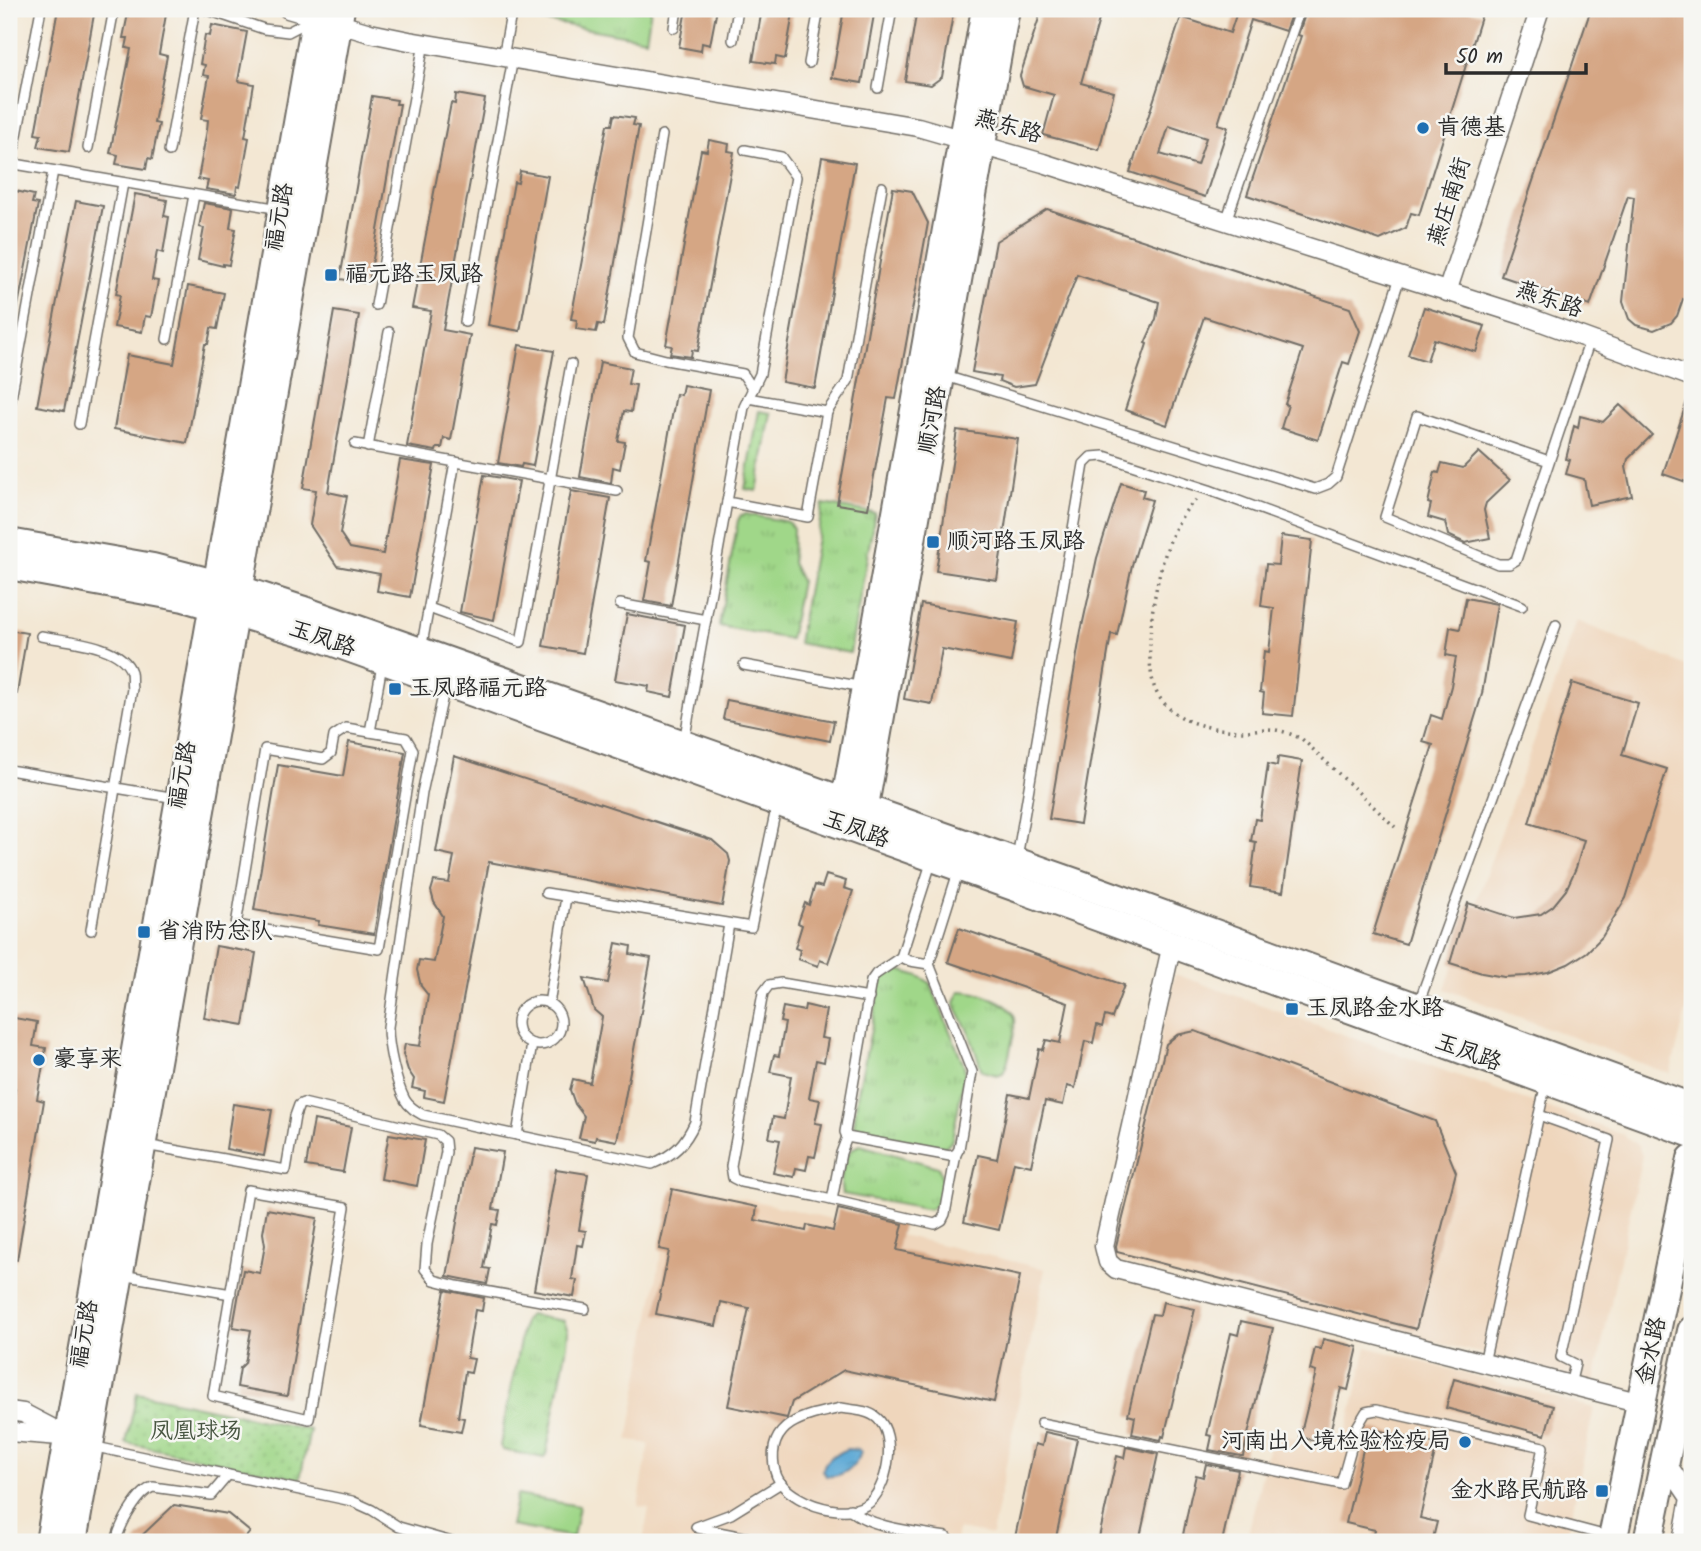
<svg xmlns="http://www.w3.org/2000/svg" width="1701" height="1551" font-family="Kalam,'LXGW WenKai TC',sans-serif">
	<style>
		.built { fill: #efd6bc }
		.grass { fill: url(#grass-tufts); stroke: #66815a; stroke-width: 2 }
		.park { fill: url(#park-dots); stroke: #66815a; stroke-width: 2 }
		.garden { fill: #a0d789; stroke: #66815a; stroke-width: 2 }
		.water { fill: url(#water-ripples); stroke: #446a80; stroke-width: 2 }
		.building { fill: #d5a684; fill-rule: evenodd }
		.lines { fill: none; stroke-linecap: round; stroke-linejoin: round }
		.lane-casing { stroke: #716d66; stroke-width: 12 }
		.street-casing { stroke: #716d66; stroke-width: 21 }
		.secondary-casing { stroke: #716d66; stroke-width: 30 }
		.primary-casing { stroke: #716d66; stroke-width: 32 }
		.path { stroke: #716d66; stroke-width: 3.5; stroke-dasharray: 2 5; stroke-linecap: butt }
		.lane { stroke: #fff; stroke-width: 9 }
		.street { stroke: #fff; stroke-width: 18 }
		.secondary { stroke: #fff; stroke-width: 26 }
		.primary { stroke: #fff; stroke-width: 28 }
		.poi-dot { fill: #1f6fb2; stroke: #f6f6f2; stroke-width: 2.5 }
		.labels { text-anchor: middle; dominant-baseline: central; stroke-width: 5; stroke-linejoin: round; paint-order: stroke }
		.street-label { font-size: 23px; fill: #2b2b2b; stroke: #f6f6f2 }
		.poi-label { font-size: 23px; fill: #2b2b2b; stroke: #f6f6f2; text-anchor: start }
		.park-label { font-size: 23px; fill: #485642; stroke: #f6f6f2 }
	</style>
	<defs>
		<pattern id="grass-tufts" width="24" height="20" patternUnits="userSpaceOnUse" patternTransform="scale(1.75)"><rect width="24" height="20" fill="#a0d789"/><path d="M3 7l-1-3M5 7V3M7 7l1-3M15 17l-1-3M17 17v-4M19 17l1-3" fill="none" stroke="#8ab976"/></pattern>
		<pattern id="park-dots" width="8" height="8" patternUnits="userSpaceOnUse" patternTransform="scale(1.75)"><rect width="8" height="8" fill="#a0d789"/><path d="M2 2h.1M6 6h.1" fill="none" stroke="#8ab976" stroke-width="1.8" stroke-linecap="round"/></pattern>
		<pattern id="water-ripples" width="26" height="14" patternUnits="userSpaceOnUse" patternTransform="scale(1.75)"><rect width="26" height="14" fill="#5da9d5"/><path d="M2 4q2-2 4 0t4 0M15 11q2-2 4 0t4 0" fill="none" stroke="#4d8aad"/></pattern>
	</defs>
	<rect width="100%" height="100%" fill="#f6f6f2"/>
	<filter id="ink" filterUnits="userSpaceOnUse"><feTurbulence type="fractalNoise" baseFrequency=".0143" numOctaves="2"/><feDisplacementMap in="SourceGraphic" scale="14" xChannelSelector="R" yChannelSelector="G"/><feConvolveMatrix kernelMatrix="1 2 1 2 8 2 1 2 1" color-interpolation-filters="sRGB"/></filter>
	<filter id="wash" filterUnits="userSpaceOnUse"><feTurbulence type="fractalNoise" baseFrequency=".00686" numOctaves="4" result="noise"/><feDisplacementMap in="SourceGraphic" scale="28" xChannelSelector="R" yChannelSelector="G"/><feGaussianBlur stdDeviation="1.57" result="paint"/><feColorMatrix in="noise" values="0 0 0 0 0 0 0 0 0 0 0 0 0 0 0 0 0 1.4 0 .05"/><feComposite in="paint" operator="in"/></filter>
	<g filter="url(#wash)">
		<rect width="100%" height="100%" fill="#f3e7d3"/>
		<g class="built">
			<path d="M1577,621L1692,668V988L1670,1074L1445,989Z"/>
			<path d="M1175,974L1624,1135L1638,1146L1642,1156L1594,1382L1131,1265L1115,1259L1110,1248Z"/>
			<path d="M674,1182L1045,1269L992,1535L958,1529L956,1542H643L649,1508L638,1506L649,1444L628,1440Z"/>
			<path d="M1367,1347L1594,1408L1566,1542H1246L1272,1434L1342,1450Z"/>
		</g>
		<g class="grass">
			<path d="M533,9H651L646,39L532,19Z"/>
			<path d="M759,411L771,413L757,491L745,489Z"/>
			<path d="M823,504L875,513L850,653L798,643Z"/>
			<path d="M746,514L788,522L793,529L792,563L801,581L790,639L719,626L738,520L741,515Z"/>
			<path d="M899,970L919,976L930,983L964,1065L965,1072L952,1140L945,1147L858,1131L854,1126L857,1097L882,977L891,971Z"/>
			<path d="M959,991C975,991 1012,1001 1015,1019C1016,1028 1013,1038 1011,1046C1009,1056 1008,1064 1003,1073L997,1075L982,1071L969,1032L956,1008L955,1003Z"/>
			<path d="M860,1145L938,1167C945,1181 943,1200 930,1210L842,1194C839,1178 843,1150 860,1145Z"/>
			<path d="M529,1315L564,1321L568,1331L567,1345L546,1455L544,1458L503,1450L500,1446L524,1320Z"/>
		</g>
		<path class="park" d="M137,1393L310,1430L300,1479L126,1443Z"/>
		<path class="garden" d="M517,1495L579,1506L573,1537L511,1526Z"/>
		<path class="water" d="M847,1449L859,1450L861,1452C857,1467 841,1478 826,1476L823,1470C825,1457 836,1454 847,1449Z"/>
		<g id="blocks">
			<g class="building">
				<path d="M58,9H95L69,152L38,147L41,135L35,134Z"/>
				<path d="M129,9H167L159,54L167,56L154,123L159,124L152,159L148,158L146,169L116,164L118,155L110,153L131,49L126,48L128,38H123Z"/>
				<path d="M686,9H717L710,45L702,43L701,51L679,47Z"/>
				<path d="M762,9H784V11L793,13L785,59L776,57L775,64L753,61Z"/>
				<path d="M844,9H875L862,83L832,78Z"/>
				<path d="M917,9H954L942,77L931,85L905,81Z"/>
				<path d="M1042,9H1102L1081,83L1114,92L1099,150L1043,135L1054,95L1023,86L1020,76Z"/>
				<path d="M1226,9H1293L1285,31L1251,20L1218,124L1228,127L1205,197L1130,172L1181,17L1230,33L1236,15L1226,12ZM1169,126L1206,138L1197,165L1160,154Z"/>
				<path d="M1307,9H1464L1482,14L1419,215L1411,213L1406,228L1380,240L1247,195L1301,36L1298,35Z"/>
				<path d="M1591,9H1692V302L1683,299L1677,316L1671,323L1654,330L1636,325L1629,319L1623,302L1634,197L1628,196L1590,306L1501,276Z"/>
				<path d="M212,25L247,32L238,81L254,84L245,137L249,138L240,187L237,186L236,194L206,189L208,181L198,179L207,130L208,120L201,119L209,76L203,75L205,65L200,64L205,35L210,36Z"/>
				<path d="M456,94L485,99L443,330L470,335L451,440L444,438L442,448H437L436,451L407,446L431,311L412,308L451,103L455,104Z"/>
				<path d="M372,96L397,100L396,104H400L369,282L365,283L340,279Z"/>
				<path d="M614,115L635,118L633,125L639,126L604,325L598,324L596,332L576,329L577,320L571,319L607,125H612Z"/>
				<path d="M709,140L729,144L728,151L734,152L698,351L692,350L691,357L670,354L672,346L666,345L701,150L707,151Z"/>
				<path d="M822,157L855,163L815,388L782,382Z"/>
				<path d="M520,171L548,176L520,331L488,325L514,182L518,183Z"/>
				<path d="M893,188L912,191L928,223L896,399L888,398L868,509L837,504Z"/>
				<path d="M11,190L34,195L32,203L38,204L16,316L9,315V202Z"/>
				<path d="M135,194L167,200L164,216L169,217L163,253L157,251L152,280L158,281L151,317L145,316L142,332L114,327L120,295L116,294Z"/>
				<path d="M76,201L103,206L64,411L37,406Z"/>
				<path d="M204,203L233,208L230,228L236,229L229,265L223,264V266L198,260L204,228L199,227Z"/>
				<path d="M1047,209L1350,308L1360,331L1349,364L1343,362L1318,440L1281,428L1288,405L1285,404L1303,349L1204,317L1167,425L1125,410L1147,344L1145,343L1156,319L1159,302L1077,275L1035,384L1014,387L999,381L1000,377L972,372L996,241Z"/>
				<path d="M188,286L224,293L217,329L211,328L208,344H205L187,443L114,429L127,355L174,364Z"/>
				<path d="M1424,307L1485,326L1476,352L1434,339L1427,361L1408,355Z"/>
				<path d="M334,311L359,315L328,492L347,496L340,533L350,548L383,554L400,460L434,465L410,597L377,591L380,574L337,566L310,525L316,490L303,488Z"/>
				<path d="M519,345L554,351L533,466L522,464L521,467L498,463Z"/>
				<path d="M600,362L631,368L628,384L636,385L631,412L624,411L618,441L625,442L620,469L613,467L611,483L580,477Z"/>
				<path d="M683,385L709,390L671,606L644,601L651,562L646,561L676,394L681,395Z"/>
				<path d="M1689,395L1692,396V484L1663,474Z"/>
				<path d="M1620,405L1652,435L1628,459L1626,467L1632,496L1589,505L1584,479L1566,474L1570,460L1566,459L1574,426L1578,428L1580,416L1603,422Z"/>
				<path d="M957,430L1018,439L997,580L936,571Z"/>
				<path d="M1479,452L1510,480L1486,503L1484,510L1490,538L1465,543L1448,535L1445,522L1428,517L1431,504L1428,503L1435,472L1439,473L1442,463L1463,468Z"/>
				<path d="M484,475L519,481L494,620L460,612Z"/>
				<path d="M1121,483L1144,490L1142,497L1152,500L1132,565L1117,635L1111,634L1080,824L1049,819L1081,631L1097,558Z"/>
				<path d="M571,491L610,498L583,653L543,646Z"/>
				<path d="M1281,536L1312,540L1293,716L1262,713L1264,693L1260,692L1264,651L1269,652L1274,608L1261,606L1266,564L1278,565Z"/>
				<path d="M1466,598L1497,604L1482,694L1406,944L1373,934L1433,745L1423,742L1431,715L1442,719L1451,686L1456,657L1446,655L1450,627L1460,629Z"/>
				<path d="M921,604L1018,622L1011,662L942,649L932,704L904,699Z"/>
				<path d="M627,614L685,625L672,697L648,692L649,686L615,680Z"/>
				<path d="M9,630L27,633L17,694L9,693Z"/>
				<path d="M1572,683L1638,703L1622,755L1667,769L1626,898L1602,937L1587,952L1568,964L1548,972L1526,976L1504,977L1482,973L1450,963L1468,903L1514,918L1541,914L1553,906L1566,890L1576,868L1584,840L1529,823Z"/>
				<path d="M727,700L834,721L830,741L723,719Z"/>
				<path d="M349,742L405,752L374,934L318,925L319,921L254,910L278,765L343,776Z"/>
				<path d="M454,756L712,840L728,854L730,861L722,906L489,862L444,1101L424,1097L425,1091L412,1088L414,1079L408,1070L403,1054L405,1044L420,1046L428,995L421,986L417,970L419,960L434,962L443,916L434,902L431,891L434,881L449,883L454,856L436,852Z"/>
				<path d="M1278,757L1302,761L1283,892L1250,887L1256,842L1251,841L1255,819L1260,820L1268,764L1277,766Z"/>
				<path d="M826,875L846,881L844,888L853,891L828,963L820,960L818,966L798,959L800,950L795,948L802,925L798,923L805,903L809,905L815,885L822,887Z"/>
				<path d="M959,928L1124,985L1112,1018L1105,1016L1102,1027L1097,1025L1093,1043L1085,1041L1075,1088L1067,1086L1063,1105L1045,1101L1031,1166L1014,1162L999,1230L964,1222L978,1155L997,1159L1010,1094L1029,1098L1039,1049L1043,1050L1046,1040L1060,1043L1068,1003L948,962Z"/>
				<path d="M616,943L631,946L630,954L651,958L617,1141L596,1137L595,1141L579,1138L584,1116L575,1104L570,1090L573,1079L590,1083L602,1017L594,1010L584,978L608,983Z"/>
				<path d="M216,946L256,953L244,1025L204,1018Z"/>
				<path d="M805,1005L826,1010L821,1038L828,1039L824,1062L816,1060L809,1098L820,1100L815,1123L822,1124L815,1157L809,1156L806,1170L796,1168L794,1177L773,1173L780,1140L769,1138L773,1117L784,1119L791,1076L770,1072L774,1055L779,1056L785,1023L780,1022L783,1007L804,1011Z"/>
				<path d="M9,1017L37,1022L33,1046L46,1048L37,1099L44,1101L17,1260L9,1259V1122L15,1089L9,1088Z"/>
				<path d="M1195,1031L1435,1121L1456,1172L1416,1329L1117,1252L1116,1246L1166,1044L1177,1035Z"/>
				<path d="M233,1104L272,1110L264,1156L226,1149Z"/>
				<path d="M314,1120L351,1127L343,1172L306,1166Z"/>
				<path d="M389,1134L425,1140L417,1186L381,1179Z"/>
				<path d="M471,1147L503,1152L493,1209L500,1210L497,1225L492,1224L484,1268L490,1269L487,1284L447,1276Z"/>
				<path d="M556,1169L588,1174L579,1230L586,1231L583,1246L577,1245L572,1279L577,1280L574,1297L534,1290Z"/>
				<path d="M672,1189L757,1207L755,1220L806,1231L807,1225L833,1231L838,1209L903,1224L897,1250L1020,1276L994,1402L844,1370L792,1402L787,1418L728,1406L749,1308L721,1302L716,1326L656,1314L669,1251L659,1249Z"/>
				<path d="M267,1209L317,1218L287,1396L237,1387L240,1368L245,1363L251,1330L233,1327L243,1270L260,1273L265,1245L263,1233Z"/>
				<path d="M445,1290L484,1298L482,1311L475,1310L467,1358L474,1359L471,1373L465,1372L458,1417L464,1418L461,1432L421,1425Z"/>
				<path d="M1163,1302L1195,1309L1164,1437L1162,1436L1161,1440L1132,1434L1135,1417L1128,1415L1152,1314L1160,1315Z"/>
				<path d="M1241,1321L1273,1328L1243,1456H1241L1209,1450L1212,1436L1207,1435L1231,1333L1238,1335Z"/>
				<path d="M1323,1339L1358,1347L1348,1390L1341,1388L1327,1444L1300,1437L1316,1372L1310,1370L1315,1348L1321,1349Z"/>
				<path d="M1454,1379L1553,1406L1545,1435L1446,1408Z"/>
				<path d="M1368,1428L1437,1444L1420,1518L1437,1522L1432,1542H1372L1375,1530L1346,1523Z"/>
				<path d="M1045,1432L1077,1439L1055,1542H1014L1035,1444L1042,1446Z"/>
				<path d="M1126,1447L1158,1454L1139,1542H1098L1117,1456L1124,1458Z"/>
				<path d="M1206,1464L1238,1470L1222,1542H1189L1190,1536L1183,1535L1190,1500L1196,1475L1203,1477Z"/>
				<path d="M174,1505L228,1514L250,1532L242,1542H135Z"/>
			</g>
		</g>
	</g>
	<g filter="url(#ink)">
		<use href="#blocks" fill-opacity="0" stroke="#716d66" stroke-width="2"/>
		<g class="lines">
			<defs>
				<g id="lane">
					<path d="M205,9L264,29L288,32L311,20"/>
					<path d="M1516,9L1538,16"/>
					<path d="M674,28L677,9"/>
					<path d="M733,40L738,9"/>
					<path d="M503,57L512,9"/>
					<path d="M809,63L819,9"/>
					<path d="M878,88L892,9"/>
					<path d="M662,135L628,338L635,352L666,360L743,374L753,389"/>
					<path d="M15,146L41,9"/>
					<path d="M88,148L114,9"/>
					<path d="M169,151L195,9"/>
					<path d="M9,163L280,209"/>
					<path d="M1226,221L1300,9"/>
					<path d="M376,305L424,43"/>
					<path d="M465,322L513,58"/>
					<path d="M167,339L194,195"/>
					<path d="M942,375L1315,489L1328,484L1336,477L1400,277"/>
					<path d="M9,409L53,171"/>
					<path d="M827,412L848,381L882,187"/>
					<path d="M79,424L123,183"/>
					<path d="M355,444L617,491"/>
					<path d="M368,447L389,332"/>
					<path d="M1549,461L1417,416L1385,517L1498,564H1509L1516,560L1590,340"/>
					<path d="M727,502L808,517L827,412L748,398"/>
					<path d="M620,604L706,620"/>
					<path d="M429,608L521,642L571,364"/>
					<path d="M41,636C66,641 122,644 131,672C132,677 131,684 132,689L91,930"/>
					<path d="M421,650L455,462"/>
					<path d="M744,665L863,687"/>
					<path d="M445,686L422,793L388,1027C388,1047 396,1083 405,1100C409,1107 416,1111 423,1115L652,1164C674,1155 685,1144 695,1122L729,924"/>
					<path d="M346,728L406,738L413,750L379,949L236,925L265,749L323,759L331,753L334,736Z"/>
					<path d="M370,732L382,665"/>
					<path d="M684,742L744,407L760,374L796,177L781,157L745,150"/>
					<path d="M9,770L176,798"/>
					<path d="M1017,858L1084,464L1091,457L1104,456L1209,490L1522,606"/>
					<path d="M932,860L901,957L910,961L929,964L959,869"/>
					<path d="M546,893L751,927L777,804"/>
					<path d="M901,957L876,974L871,981L845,1132L847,1137L950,1156L956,1154L959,1149L972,1072L929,964"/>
					<path d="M869,998L781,983L769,985L763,993L731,1166L733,1178L741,1182L814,1196L935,1224L942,1220L945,1214L956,1154"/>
					<circle cx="539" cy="1023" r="22"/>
					<path d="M549,1004L566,897"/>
					<path d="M1418,1005L1556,625"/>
					<path d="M1539,1115L1609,1140L1561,1357L1575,1364L1570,1385"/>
					<path d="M517,1135L532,1044"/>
					<path d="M145,1145L286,1170L295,1116L299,1105L303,1103L438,1135L445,1141L446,1152L427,1244L425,1269L434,1280L457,1286L585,1309"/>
					<path d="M248,1190L345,1207L309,1419L213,1396Z"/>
					<path d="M832,1200L841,1153L847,1137"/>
					<path d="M122,1275L231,1294"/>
					<path d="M1484,1363L1546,1083"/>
					<path d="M841,1408C853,1410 868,1410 877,1418C898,1435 888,1491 866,1505C847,1516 816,1508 799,1498C785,1490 776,1481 774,1466C767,1422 807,1415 841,1408Z"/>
					<path d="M1041,1423L1341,1484L1357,1427L1366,1412L1376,1410L1543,1447L1528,1515L1611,1537"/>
					<path d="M91,1446L352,1501L372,1510L399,1527L452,1542"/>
					<path d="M850,1509C869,1528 919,1532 946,1537L950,1542"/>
					<path d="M696,1527L731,1514L781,1483"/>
					<path d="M698,1528L769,1542"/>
					<path d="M116,1542C119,1526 138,1492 153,1487L211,1495L228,1475"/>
				</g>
				<g id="street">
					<path d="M288,9L370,33L409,41L918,127L1043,163L1525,316L1692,377"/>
					<path d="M1447,292L1540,9"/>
					<path d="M1172,944L1104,1246L1108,1262L1116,1269L1641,1403"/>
					<path d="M9,1411L23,1413L67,1436"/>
					<path d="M9,1432L60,1436"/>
					<path d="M1665,1461L1690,1498L1682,1542"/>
				</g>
				<g id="secondary">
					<path d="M9,542L153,567L246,591L301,609L1078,883L1692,1107"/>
					<path d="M9,566L184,598L320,638L1069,907L1692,1134"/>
					<path d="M842,817L985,9"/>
					<path d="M862,823L1006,9"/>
					<path d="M49,1542L317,9"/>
					<path d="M73,1542L341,9"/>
				</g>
				<g id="primary">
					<path d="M1612,1542L1692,1159"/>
					<path d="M1648,1542L1692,1331"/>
				</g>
			</defs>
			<use href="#lane" class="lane-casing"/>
			<use href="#street" class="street-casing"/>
			<use href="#secondary" class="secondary-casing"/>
			<use href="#primary" class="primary-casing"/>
			<path class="path" d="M1196,500C1160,529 1142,639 1153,682C1156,698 1169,710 1183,718C1198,727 1227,731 1245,731C1252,731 1259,729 1266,729C1279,729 1291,734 1302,739L1395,827"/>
			<use href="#lane" class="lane"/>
			<use href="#street" class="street"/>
			<use href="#secondary" class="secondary"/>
			<use href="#primary" class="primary"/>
		</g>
	</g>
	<g class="poi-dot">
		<circle cx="1423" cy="128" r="7"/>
		<rect x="324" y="268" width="14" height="14" rx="3.5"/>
		<rect x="926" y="535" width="14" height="14" rx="3.5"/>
		<rect x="388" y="682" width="14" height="14" rx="3.5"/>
		<rect x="137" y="925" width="14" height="14" rx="3.5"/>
		<rect x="1285" y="1002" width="14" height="14" rx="3.5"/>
		<circle cx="39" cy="1060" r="7"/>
		<circle cx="1465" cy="1442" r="7"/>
		<rect x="1595" y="1484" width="14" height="14" rx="3.5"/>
	</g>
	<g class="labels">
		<g class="street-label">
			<text transform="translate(1008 127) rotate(16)">燕东路</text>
			<text transform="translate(1450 202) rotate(-72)">燕庄南街</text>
			<text transform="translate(280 217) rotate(-80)">福元路</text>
			<text transform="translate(1549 300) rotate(19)">燕东路</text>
			<text transform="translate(933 420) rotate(-80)">顺河路</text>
			<text transform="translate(322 639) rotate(19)">玉凤路</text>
			<text transform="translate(183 775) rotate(-80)">福元路</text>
			<text transform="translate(856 830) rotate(20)">玉凤路</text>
			<text transform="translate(1468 1053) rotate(20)">玉凤路</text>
			<text transform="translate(85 1334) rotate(-80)">福元路</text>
			<text transform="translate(1652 1351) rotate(-78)">金水路</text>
		</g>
		<g class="poi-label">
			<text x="1437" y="128">肯德基</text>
			<text x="345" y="275">福元路玉凤路</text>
			<text x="947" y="542">顺河路玉凤路</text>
			<text x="409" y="689">玉凤路福元路</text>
			<text x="158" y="932">省消防总队</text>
			<text x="1306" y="1009">玉凤路金水路</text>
			<text x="53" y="1060">豪享来</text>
			<text x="1451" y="1442" text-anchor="end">河南出入境检验检疫局</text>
			<text x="1588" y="1491" text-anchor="end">金水路民航路</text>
		</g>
		<g class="park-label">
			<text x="196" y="1432">凤凰球场</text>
		</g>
	</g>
	<rect width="1701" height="1551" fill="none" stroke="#f6f6f2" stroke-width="35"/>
	<path d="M1446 63v10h140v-10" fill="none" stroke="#2b2b2b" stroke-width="3.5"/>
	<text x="1456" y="63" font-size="21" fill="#2b2b2b" stroke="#f6f6f2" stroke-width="5" paint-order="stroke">50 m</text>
</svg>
